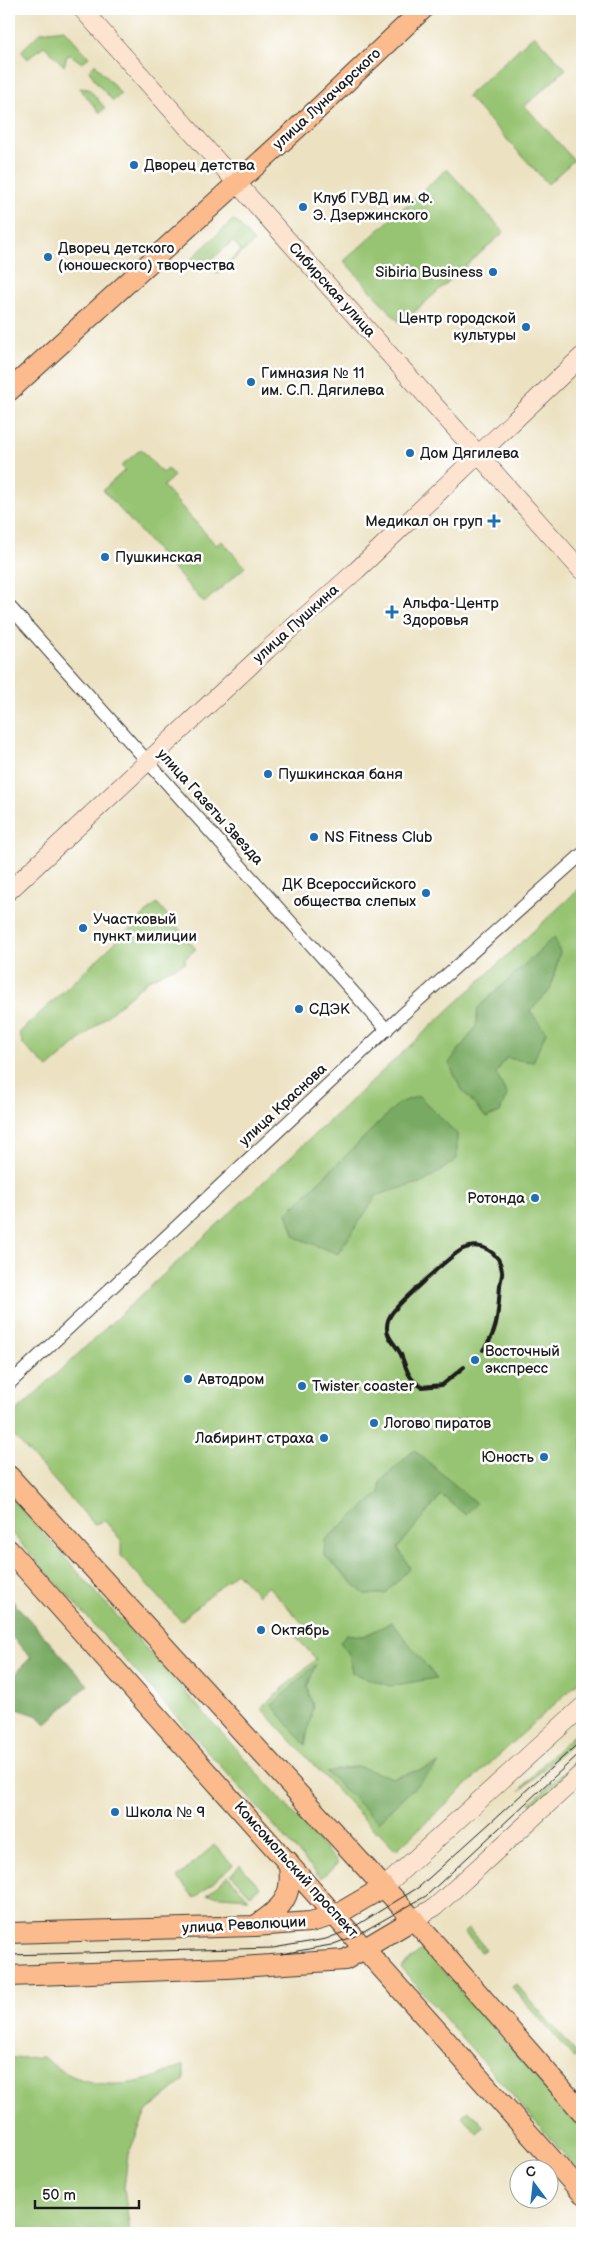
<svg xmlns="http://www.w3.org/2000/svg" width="591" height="2242" font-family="'Balsamiq Sans',sans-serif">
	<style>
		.green { fill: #97c472; stroke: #5a7047 }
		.forest { fill: #79aa64; stroke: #4a6340 }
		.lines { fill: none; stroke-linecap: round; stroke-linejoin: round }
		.street-casing { stroke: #3b3a35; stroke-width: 14 }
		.secondary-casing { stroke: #3b3a35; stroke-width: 19 }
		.primary-casing { stroke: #3b3a35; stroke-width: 22 }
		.street { stroke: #fff; stroke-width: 12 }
		.secondary { stroke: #fde4d1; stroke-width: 18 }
		.primary { stroke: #fbbb8d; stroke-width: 20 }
		.tram { stroke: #1c1c1c; stroke-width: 1 }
		.rail { stroke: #1c1c1c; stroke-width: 4 }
		.poi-dot { fill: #1f6fb2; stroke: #fff; stroke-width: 2 }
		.labels { text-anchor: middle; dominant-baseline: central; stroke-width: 5; stroke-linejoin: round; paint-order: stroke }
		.street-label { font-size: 15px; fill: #1c1c1c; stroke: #fff }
		.poi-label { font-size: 15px; fill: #1c1c1c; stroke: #fff; text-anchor: start }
	</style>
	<rect width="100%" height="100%" fill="#fff"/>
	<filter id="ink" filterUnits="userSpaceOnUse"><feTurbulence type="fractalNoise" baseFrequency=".02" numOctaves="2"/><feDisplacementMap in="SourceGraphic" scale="10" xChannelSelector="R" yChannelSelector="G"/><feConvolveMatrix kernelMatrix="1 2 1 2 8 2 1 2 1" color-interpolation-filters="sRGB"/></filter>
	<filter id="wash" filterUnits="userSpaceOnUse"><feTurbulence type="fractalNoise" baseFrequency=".0096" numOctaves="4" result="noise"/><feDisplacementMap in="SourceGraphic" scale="20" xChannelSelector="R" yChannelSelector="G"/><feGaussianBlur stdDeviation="1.12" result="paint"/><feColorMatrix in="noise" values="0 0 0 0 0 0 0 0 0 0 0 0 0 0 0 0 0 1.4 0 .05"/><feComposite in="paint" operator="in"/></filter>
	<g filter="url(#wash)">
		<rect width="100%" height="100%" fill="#ece2c2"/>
		<g class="green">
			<path d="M64,29L89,57L82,63L71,55L67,56L64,66L44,46L28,59L21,51L41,32Z"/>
			<path d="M534,35L566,69L525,106L574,160L548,184L467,96Z"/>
			<path d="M95,64L121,94L113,101L96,82L89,70Z"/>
			<path d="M79,88L89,89L105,108L100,113Z"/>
			<path d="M447,169L504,232L401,324L344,261Z"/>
			<path d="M233,220L236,221L254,242L218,274L215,273L241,251L233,241L203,267L190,260Z"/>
			<path d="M141,449L162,473L168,469L174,476L163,486L216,545L222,541L245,567L204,603L103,490L125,470L121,466Z"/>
			<path d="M582,886V1679L396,1850L378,1831L376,1832L261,1708L316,1659L295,1636L306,1627L268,1586L258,1595L236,1572L181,1621L121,1556V1540L105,1521L94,1524L9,1431V1418Z"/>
			<path d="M157,903L196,949L184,959L186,962L148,980L48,1068L24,1046L19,1033Z"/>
			<path d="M9,1495L338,1863L321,1878L9,1530Z"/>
			<path d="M582,1727V1734L520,1791L544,1763Z"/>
			<path d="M582,1756V1764L534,1807L530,1803Z"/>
			<path d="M214,1845L233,1865L195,1898L177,1878Z"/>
			<path d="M240,1865L260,1887L250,1895L231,1874Z"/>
			<path d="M228,1876L248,1898L207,1895Z"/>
			<path d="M469,1929L486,1949L481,1952L464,1932Z"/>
			<path d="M423,1948L582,2130V2175L401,1968Z"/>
			<path d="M516,1984L578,2055L574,2058L512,1987Z"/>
			<path d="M43,2057C84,2094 138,2090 184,2064V2081L146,2112L128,2155L124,2187L130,2233H9V2058Z"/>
			<path d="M469,2110L484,2127L477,2133L462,2116Z"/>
		</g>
		<g class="forest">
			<path d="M554,937L560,952L550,990L530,1011L546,1032L533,1062L506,1058L496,1073L507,1095L500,1112L486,1118L460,1087L449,1063L476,1027L478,1008Z"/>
			<path d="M419,1096L457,1134V1159L426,1181L377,1195L338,1254L295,1237L287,1213L399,1103Z"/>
			<path d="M414,1450L476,1503L466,1515L441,1495L398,1548L410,1568L385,1594H364L324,1555L325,1540L380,1493V1482Z"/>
			<path d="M9,1597L88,1685L46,1724L38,1716L9,1706V1679L31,1657L9,1634Z"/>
			<path d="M392,1622L436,1678L390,1686L352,1673L349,1654L340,1642L346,1634L364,1636Z"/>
			<path d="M316,1664L307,1687L313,1706L305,1745L272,1705Z"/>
			<path d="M439,1764L378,1822L326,1772L357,1766L393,1778Z"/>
		</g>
	</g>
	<g filter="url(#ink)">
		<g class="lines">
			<defs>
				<g id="street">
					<path d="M9,606L387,1030"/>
					<path d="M9,1384L402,1015L582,854"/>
				</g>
				<g id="secondary">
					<path d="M82,9L582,571"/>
					<path d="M9,891L267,650L357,570L582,356"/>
					<path d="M384,1887L582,1707"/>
					<path d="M414,1919L435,1907L582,1773"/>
				</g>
				<g id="primary">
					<path d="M9,391L306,120L423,9"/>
					<path d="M9,1476L430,1938L582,2112"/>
					<path d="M9,1550L582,2193"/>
					<path d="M255,1926C282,1908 295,1896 288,1861"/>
					<path d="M9,1933L254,1926L310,1922L336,1915L384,1887"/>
					<path d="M9,1976L227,1968L345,1960L414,1919"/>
				</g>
			</defs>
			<use href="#street" class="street-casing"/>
			<use href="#secondary" class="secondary-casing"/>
			<use href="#primary" class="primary-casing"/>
			<use href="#street" class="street"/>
			<use href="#secondary" class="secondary"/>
			<use href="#primary" class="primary"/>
			<g class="tram">
				<path d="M281,1954L331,1945L355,1936L426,1896L582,1751"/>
				<path d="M9,1955L273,1948L326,1939L349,1930L419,1887L582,1740"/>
			</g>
			<path class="rail" d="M464,1367L442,1385L422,1387C408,1379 407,1370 402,1357C398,1346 386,1338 387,1327C387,1321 389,1317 392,1313C401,1301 451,1255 463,1249C480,1241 500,1252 502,1271C503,1276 500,1281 500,1286C498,1310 499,1331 483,1350"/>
		</g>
	</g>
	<g class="poi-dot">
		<circle cx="134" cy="165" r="5"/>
		<circle cx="303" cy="207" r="5"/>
		<circle cx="48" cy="257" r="5"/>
		<circle cx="493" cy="272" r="5"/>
		<circle cx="526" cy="327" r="5"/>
		<circle cx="251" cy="382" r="5"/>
		<circle cx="410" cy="453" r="5"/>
		<path d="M491.5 513.5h5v5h5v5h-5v5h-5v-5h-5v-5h5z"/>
		<circle cx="105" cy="557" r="5"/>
		<path d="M389.5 604.5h5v5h5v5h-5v5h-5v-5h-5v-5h5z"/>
		<circle cx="268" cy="774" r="5"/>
		<circle cx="314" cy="837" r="5"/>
		<circle cx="426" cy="893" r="5"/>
		<circle cx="83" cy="928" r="5"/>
		<circle cx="299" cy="1009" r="5"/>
		<circle cx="535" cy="1198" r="5"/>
		<circle cx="475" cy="1360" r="5"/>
		<circle cx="188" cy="1379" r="5"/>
		<circle cx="302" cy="1386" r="5"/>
		<circle cx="374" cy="1423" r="5"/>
		<circle cx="324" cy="1438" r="5"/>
		<circle cx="544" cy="1457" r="5"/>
		<circle cx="261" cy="1630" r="5"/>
		<circle cx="115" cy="1812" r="5"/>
	</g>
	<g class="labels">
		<g class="street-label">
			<text transform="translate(327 99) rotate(-43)">улица Луначарского</text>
			<text transform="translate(332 290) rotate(48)">Сибирская улица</text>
			<text transform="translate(296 624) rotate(-42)">улица Пушкина</text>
			<text transform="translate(210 807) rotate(48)">улица Газеты Звезда</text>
			<text transform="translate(283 1105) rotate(-43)">улица Краснова</text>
			<text transform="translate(296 1870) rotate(48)">Комсомольский проспект</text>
			<text transform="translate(244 1925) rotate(-3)">улица Революции</text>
		</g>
		<g class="poi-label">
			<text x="144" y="165">Дворец детства</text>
			<text x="313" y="198">Клуб ГУВД им. Ф.<tspan x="313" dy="17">Э. Дзержинского</tspan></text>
			<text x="58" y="248">Дворец детского<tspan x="58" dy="17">(юношеского) творчества</tspan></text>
			<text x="483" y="272" text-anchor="end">Sibiria Business</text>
			<text x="516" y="318" text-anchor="end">Центр городской<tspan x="516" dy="17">культуры</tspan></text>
			<text x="261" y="373">Гимназия № 11<tspan x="261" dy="17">им. С.П. Дягилева</tspan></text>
			<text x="420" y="453">Дом Дягилева</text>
			<text x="483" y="521" text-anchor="end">Медикал он груп</text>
			<text x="115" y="557">Пушкинская</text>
			<text x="403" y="603">Альфа-Центр<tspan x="403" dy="17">Здоровья</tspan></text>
			<text x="278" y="774">Пушкинская баня</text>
			<text x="324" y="837">NS Fitness Club</text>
			<text x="416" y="884" text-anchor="end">ДК Всероссийского<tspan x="416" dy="17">общества слепых</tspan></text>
			<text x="93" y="919">Участковый<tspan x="93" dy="17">пункт милиции</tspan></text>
			<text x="309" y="1009">СДЭК</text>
			<text x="525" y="1198" text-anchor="end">Ротонда</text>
			<text x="485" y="1351">Восточный<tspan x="485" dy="17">экспресс</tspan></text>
			<text x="198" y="1379">Автодром</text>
			<text x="312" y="1386">Twister coaster</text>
			<text x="384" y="1423">Логово пиратов</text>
			<text x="314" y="1438" text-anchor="end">Лабиринт cтраха</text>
			<text x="534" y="1457" text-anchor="end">Юность</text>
			<text x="271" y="1630">Октябрь</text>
			<text x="125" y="1812">Школа № 9</text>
		</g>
	</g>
	<rect width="591" height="2242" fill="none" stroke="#fff" stroke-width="30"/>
	<g transform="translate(534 2184) rotate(345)"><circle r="24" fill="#ffffff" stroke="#a4a4a4"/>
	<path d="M0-4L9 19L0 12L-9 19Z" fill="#1f6fb2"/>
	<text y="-8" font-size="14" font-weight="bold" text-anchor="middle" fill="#1c1c1c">С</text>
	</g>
	<path d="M35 2200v8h104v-8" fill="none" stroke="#1c1c1c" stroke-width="2.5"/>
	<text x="42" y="2200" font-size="15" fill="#1c1c1c" stroke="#ffffff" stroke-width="4" paint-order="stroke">50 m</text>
</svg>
